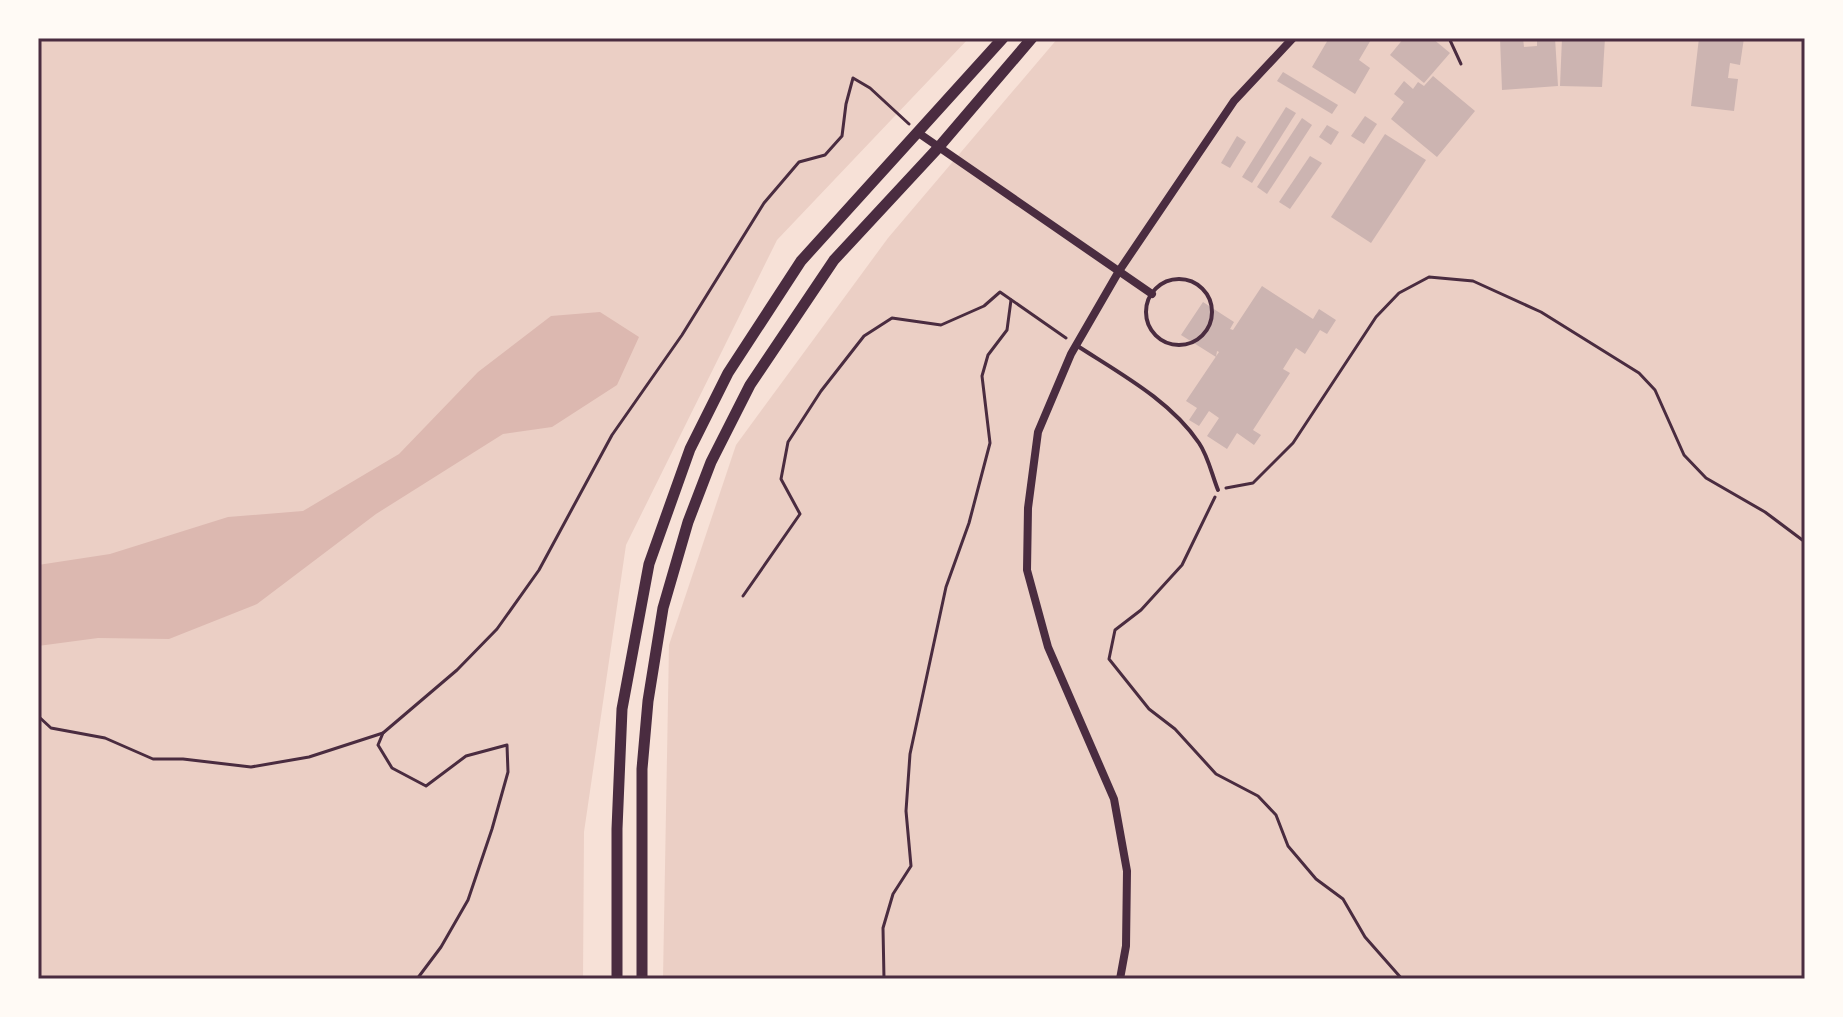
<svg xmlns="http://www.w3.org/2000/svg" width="1843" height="1017" font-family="Poppins,sans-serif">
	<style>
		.green { fill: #ebcfc5 }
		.water { fill: #dcb8b0 }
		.building { fill: #ccb4b1 }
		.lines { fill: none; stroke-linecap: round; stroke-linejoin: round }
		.path { stroke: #4a2c40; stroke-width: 3 }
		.service { stroke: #4a2c40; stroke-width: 4 }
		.minor { stroke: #4a2c40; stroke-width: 8 }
		.tertiary { stroke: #4a2c40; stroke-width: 11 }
		.neatline { fill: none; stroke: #4a2c40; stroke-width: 3 }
	</style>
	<rect width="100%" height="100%" fill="#f7e1d7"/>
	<g class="green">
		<path d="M38,38H969L777,240L626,545L584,832L583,979H38Z"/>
		<path d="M1058,38H1805V979H663L669,645L736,445L888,238Z"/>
	</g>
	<path class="water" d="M600,312L639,337L617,385L552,427L503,434L376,514L257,604L169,639L98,638L38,646V565L110,554L228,517L303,511L399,454L478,372L551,316Z"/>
	<g class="building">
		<path d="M1329,38H1372L1359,60L1370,68L1355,94L1312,67Z"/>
		<path d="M1404,38H1432L1450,53L1424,83L1390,55Z"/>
		<path d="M1500,38H1523L1524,47L1537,46V38H1555L1558,86L1502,90Z"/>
		<path d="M1562,38H1605L1602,87L1560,86Z"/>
		<path d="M1699,38H1744L1740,65L1730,63L1728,78L1738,79L1734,111L1691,106Z"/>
		<path d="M1283,72L1338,105L1332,114L1277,81Z"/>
		<path d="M1433,76L1475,111L1437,157L1391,119L1404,102L1394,94L1404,81L1413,89L1418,82L1424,86Z"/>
		<path d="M1286,107L1296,113L1252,183L1242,177Z"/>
		<path d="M1365,116L1377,124L1364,144L1351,136Z"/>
		<path d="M1302,118L1312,125L1267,194L1257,187Z"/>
		<path d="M1327,125L1339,132L1331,145L1319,137Z"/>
		<path d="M1385,134L1426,160L1371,243L1331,217Z"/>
		<path d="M1237,136L1246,142L1230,168L1221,163Z"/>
		<path d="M1310,156L1322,163L1290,209L1279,202Z"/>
		<path d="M1262,286L1313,319L1319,309L1336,320L1327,334L1320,330L1305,354L1296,348L1283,369L1290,373L1253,430L1261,435L1254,445L1237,433L1227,449L1207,436L1219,418L1209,411L1199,426L1189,420L1197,408L1186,401L1219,352L1217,351L1216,357L1181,335L1203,302L1234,322L1230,329L1233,330Z"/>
	</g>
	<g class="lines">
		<g class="path">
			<path d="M1449,38L1461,64"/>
			<path d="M1226,488L1253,483L1293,443L1376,317L1399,293L1429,277L1473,281L1541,312L1639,373L1655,390L1684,455L1706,478L1765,512L1805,542"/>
			<path d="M1215,497L1182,565L1141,610L1115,630L1109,659L1149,709L1175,729L1216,774L1258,796L1276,815L1288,846L1316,879L1343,899L1365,937L1402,979"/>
			<path d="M743,596L800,514L781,479L788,442L821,391L864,336L892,318L941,325L984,306L1000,292L1066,338"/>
			<path d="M38,716L51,728L105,738L153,759H183L251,767L309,757L383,733"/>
			<path d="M417,979L441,947L468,900L492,829L508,772L507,745L466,756L426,786L392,768L378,745L383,733L457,670L497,629L539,570L612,435L682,335L764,203L799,162L825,155L842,136L846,104L853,78L870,88L909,124"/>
			<path d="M884,979L883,928L893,894L911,866L906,811L910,754L946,587L969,523L990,443L982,376L988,355L1007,330L1011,300"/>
		</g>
		<g class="service">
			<circle cx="1179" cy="312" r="33"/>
			<path d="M1076,345C1119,373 1170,400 1199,443C1208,456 1212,475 1218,490"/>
		</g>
		<g class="minor">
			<path d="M917,132L1152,294"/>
			<path d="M1120,979L1126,946L1127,871L1114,799L1048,647L1027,570L1028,508L1038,432L1071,354L1119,271L1234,101L1293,38"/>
		</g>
		<g class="tertiary">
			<path d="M617,979V829L622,709L649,564L690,449L728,373L801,261L1003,38"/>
			<path d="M642,979V769L648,701L663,608L688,522L711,462L750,385L834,260L938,148L1032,38"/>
		</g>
	</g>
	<rect width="1843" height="1017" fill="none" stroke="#fffaf5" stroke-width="80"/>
	<rect x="40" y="40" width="1763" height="937" class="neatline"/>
</svg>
